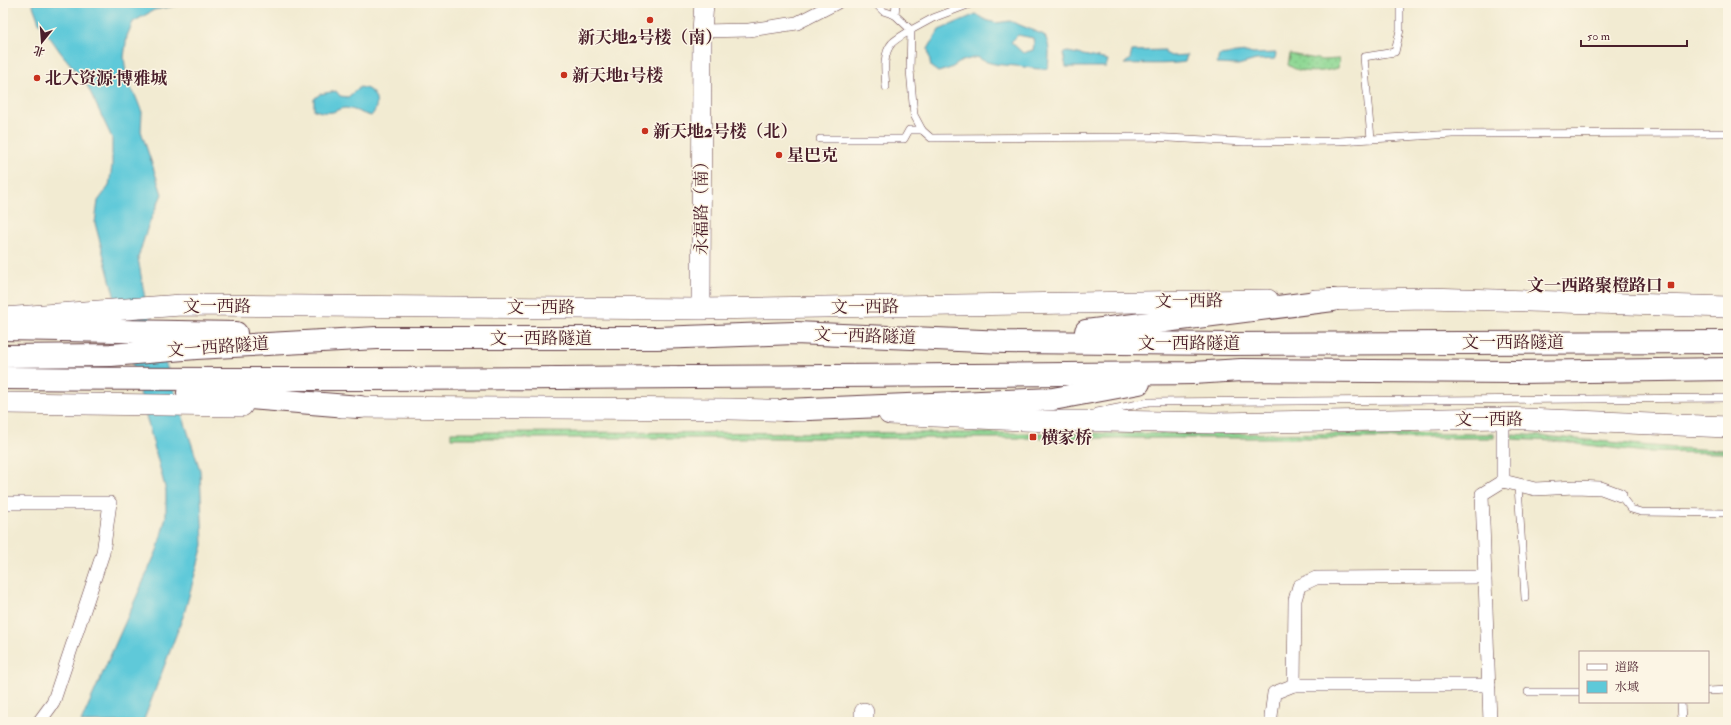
<svg xmlns="http://www.w3.org/2000/svg" width="1731" height="725" font-family="'IM FELL Double Pica','Noto Serif SC',serif">
	<style>
		.grass { fill: url(#grass-dots); stroke: #6c7c60 }
		.water { fill: #5ec9d9; stroke: #547482; fill-rule: evenodd }
		.lines { fill: none; stroke-linecap: round; stroke-linejoin: round }
		.lane-casing { stroke: #633e44; stroke-width: 8 }
		.street-casing { stroke: #633e44; stroke-width: 14 }
		.secondary-casing { stroke: #633e44; stroke-width: 20 }
		.primary-casing { stroke: #633e44; stroke-width: 22 }
		.highway-casing { stroke: #633e44; stroke-width: 24 }
		.lane { stroke: #fff; stroke-width: 7 }
		.street { stroke: #fff; stroke-width: 13 }
		.secondary { stroke: #fff; stroke-width: 19 }
		.primary { stroke: #fff; stroke-width: 21 }
		.highway { stroke: #fff; stroke-width: 22 }
		.poi-dot { fill: #c8321e; stroke: #fcf5e5; stroke-width: 1.5 }
		.labels { text-anchor: middle; dominant-baseline: central; stroke-width: 3; stroke-linejoin: round; paint-order: stroke }
		.poi-label { font-size: 17px; font-weight: bold; fill: #4a1f2b; stroke: #fcf5e5; text-anchor: start }
		.street-label { font-size: 17px; fill: #4a1f2b; stroke: #fcf5e5 }
	</style>
	<defs>
		<pattern id="grass-dots" width="8" height="8" patternUnits="userSpaceOnUse"><rect width="8" height="8" fill="#8fd894"/><path d="M2 2h.1M6 6h.1" fill="none" stroke="#7db980" stroke-width="1.8" stroke-linecap="round"/></pattern>
	</defs>
	<rect width="100%" height="100%" fill="#fcf5e5"/>
	<filter id="ink" filterUnits="userSpaceOnUse"><feTurbulence type="fractalNoise" baseFrequency=".025" numOctaves="2"/><feDisplacementMap in="SourceGraphic" scale="8" xChannelSelector="R" yChannelSelector="G"/><feConvolveMatrix kernelMatrix="1 2 1 2 8 2 1 2 1" color-interpolation-filters="sRGB"/></filter>
	<filter id="wash" filterUnits="userSpaceOnUse"><feTurbulence type="fractalNoise" baseFrequency=".012" numOctaves="4" result="noise"/><feDisplacementMap in="SourceGraphic" scale="16" xChannelSelector="R" yChannelSelector="G"/><feGaussianBlur stdDeviation="0.9" result="paint"/><feColorMatrix in="noise" values="0 0 0 0 0 0 0 0 0 0 0 0 0 0 0 0 0 1.4 0 .05"/><feComposite in="paint" operator="in"/></filter>
	<g filter="url(#wash)">
		<rect width="100%" height="100%" fill="#f2ebd2"/>
		<g class="grass">
			<path d="M1290,54L1322,60L1339,59L1338,68C1322,72 1302,75 1288,65Z"/>
			<path d="M451,432L1494,434V438H451Z"/>
			<path d="M1512,434C1584,438 1655,449 1728,450V453L1645,452L1554,441L1512,439Z"/>
		</g>
		<g class="water">
			<path d="M32,3H191L154,10L133,22L127,36L124,57L127,82L135,95L142,112L141,131L162,194L148,226L138,258L145,299L200,470L203,545L184,614L143,722H81L158,548L166,516V491L95,223L98,201L109,186L112,166V138L86,83L61,53L39,22Z"/>
			<path d="M976,14L986,20L996,23L1010,21L1044,35C1051,45 1049,57 1048,68C1039,70 1033,68 1024,67C1008,64 991,67 977,57L962,61L951,68L938,72L931,67L928,49L939,30ZM1018,35L1033,38L1034,44L1033,50L1023,53L1011,42Z"/>
			<path d="M1165,50V53L1171,56L1187,55L1185,62C1165,65 1145,63 1124,64L1130,59L1132,51Z"/>
			<path d="M1068,52L1108,60L1106,67H1066L1063,53Z"/>
			<path d="M1246,52L1253,54L1276,53L1275,59L1256,60L1238,65L1217,64L1219,55Z"/>
			<path d="M360,87C363,88 367,88 369,90C379,96 378,109 371,116C362,114 355,109 346,108C341,108 338,110 333,112C326,113 321,112 314,110V99L320,94L336,91L340,96L348,97Z"/>
		</g>
	</g>
	<g filter="url(#ink)">
		<g class="lines">
			<defs>
				<g id="lane">
					<path d="M875,3L883,11L895,15L911,30L933,18L973,3"/>
					<path d="M895,15L896,3"/>
					<path d="M886,87C885,74 882,54 892,43C897,38 905,34 911,30L910,70L914,115L922,130L931,138L1149,137L1244,142L1339,141L1453,134L1728,133"/>
					<path d="M820,139H904L909,130H922"/>
					<path d="M1371,139L1364,57L1395,52L1400,30V3"/>
					<path d="M1097,412L1149,402L1728,398"/>
					<path d="M1518,485L1525,598"/>
					<path d="M1620,495L1631,509L1641,512L1728,513"/>
					<path d="M1708,691L1728,690"/>
					<path d="M1528,692H1580"/>
					<path d="M1681,702L1682,722"/>
				</g>
				<g id="street">
					<path d="M702,31L749,30L797,23L836,3"/>
					<path d="M1503,418V481L1535,489L1575,487L1601,488L1620,495"/>
					<path d="M3,503H110L103,553L53,703L39,722"/>
					<path d="M1294,685L1295,600L1299,586L1316,578L1485,577"/>
					<path d="M1271,722V716L1274,693L1294,685H1489"/>
					<path d="M1490,722L1482,494L1503,481"/>
				</g>
				<g id="secondary">
					<path d="M701,309L702,31L704,3"/>
					<path d="M864,712V722"/>
				</g>
				<g id="primary">
					<path d="M1315,300L1427,298L1728,307"/>
					<path d="M3,318L181,305L701,309L1268,300"/>
					<path d="M3,403L242,406"/>
					<path d="M342,407L730,409L802,411"/>
					<path d="M889,414L1046,421H1106L1214,423L1503,418L1728,427"/>
				</g>
				<g id="highway">
					<path d="M3,329L236,333"/>
					<path d="M1086,331L1333,300"/>
					<path d="M3,356L111,355L196,348L377,338H657L795,333L1005,342L1230,344L1728,342"/>
					<path d="M3,378C400,381 796,376 1193,373L1241,370L1514,372L1728,369"/>
					<path d="M188,393L360,407"/>
					<path d="M785,410L1053,399L1139,383"/>
				</g>
			</defs>
			<use href="#lane" class="lane-casing"/>
			<use href="#street" class="street-casing"/>
			<use href="#secondary" class="secondary-casing"/>
			<use href="#primary" class="primary-casing"/>
			<use href="#highway" class="highway-casing"/>
			<use href="#lane" class="lane"/>
			<use href="#street" class="street"/>
			<use href="#secondary" class="secondary"/>
			<use href="#primary" class="primary"/>
			<use href="#highway" class="highway"/>
		</g>
	</g>
	<g class="poi-dot">
		<circle cx="650" cy="20" r="4"/>
		<circle cx="564" cy="75" r="4"/>
		<circle cx="37" cy="78" r="4"/>
		<circle cx="645" cy="131" r="4"/>
		<circle cx="779" cy="155" r="4"/>
		<rect x="1667" y="281" width="8" height="8" rx="2"/>
		<rect x="1029" y="433" width="8" height="8" rx="2"/>
	</g>
	<g class="labels">
		<g class="poi-label">
			<text x="650" y="37" text-anchor="middle">新天地2号楼（南）</text>
			<text x="572" y="75">新天地1号楼</text>
			<text x="45" y="78">北大资源·博雅城</text>
			<text x="653" y="131">新天地2号楼（北）</text>
			<text x="787" y="155">星巴克</text>
			<text x="1663" y="285" text-anchor="end">文一西路聚橙路口</text>
			<text x="1041" y="437">横家桥</text>
		</g>
		<g class="street-label">
			<text transform="translate(701 204) rotate(-90)">永福路（南）</text>
			<text transform="translate(1189 301) rotate(-1)">文一西路</text>
			<text x="217" y="306">文一西路</text>
			<text x="541" y="307">文一西路</text>
			<text transform="translate(865 307) rotate(-1)">文一西路</text>
			<text transform="translate(865 336) rotate(2)">文一西路隧道</text>
			<text x="541" y="338">文一西路隧道</text>
			<text x="1513" y="342">文一西路隧道</text>
			<text x="1189" y="343">文一西路隧道</text>
			<text transform="translate(218 347) rotate(-4)">文一西路隧道</text>
			<text x="1489" y="419">文一西路</text>
		</g>
	</g>
	<rect width="1731" height="725" fill="none" stroke="#fcf5e5" stroke-width="16"/>
	<rect x="1579" y="651" width="130" height="52" fill="#fcf5e5" stroke="#b59f9b"/>
	<rect x="1587" y="664" width="20" height="6" fill="#ffffff" stroke="#b59f9b"/>
	<text x="1615" y="671" font-size="12" fill="#4a1f2b">道路</text>
	<rect x="1587" y="681" width="20" height="12" fill="#5ec9d9" stroke="#b59f9b"/>
	<text x="1615" y="691" font-size="12" fill="#4a1f2b">水域</text>
	<g transform="translate(42 42) rotate(197)" stroke="#fcf5e5" stroke-width="3" paint-order="stroke">
	<path d="M0-3L7 15L0 10L-7 15Z" fill="#4a1f2b"/>
	<text y="-6" font-size="11" font-weight="bold" text-anchor="middle" fill="#4a1f2b">北</text>
	</g>
	<path d="M1581 40v6h106v-6" fill="none" stroke="#4a1f2b" stroke-width="2"/>
	<text x="1587" y="40" font-size="12" fill="#4a1f2b" stroke="#fcf5e5" stroke-width="3" paint-order="stroke">50 m</text>
</svg>
